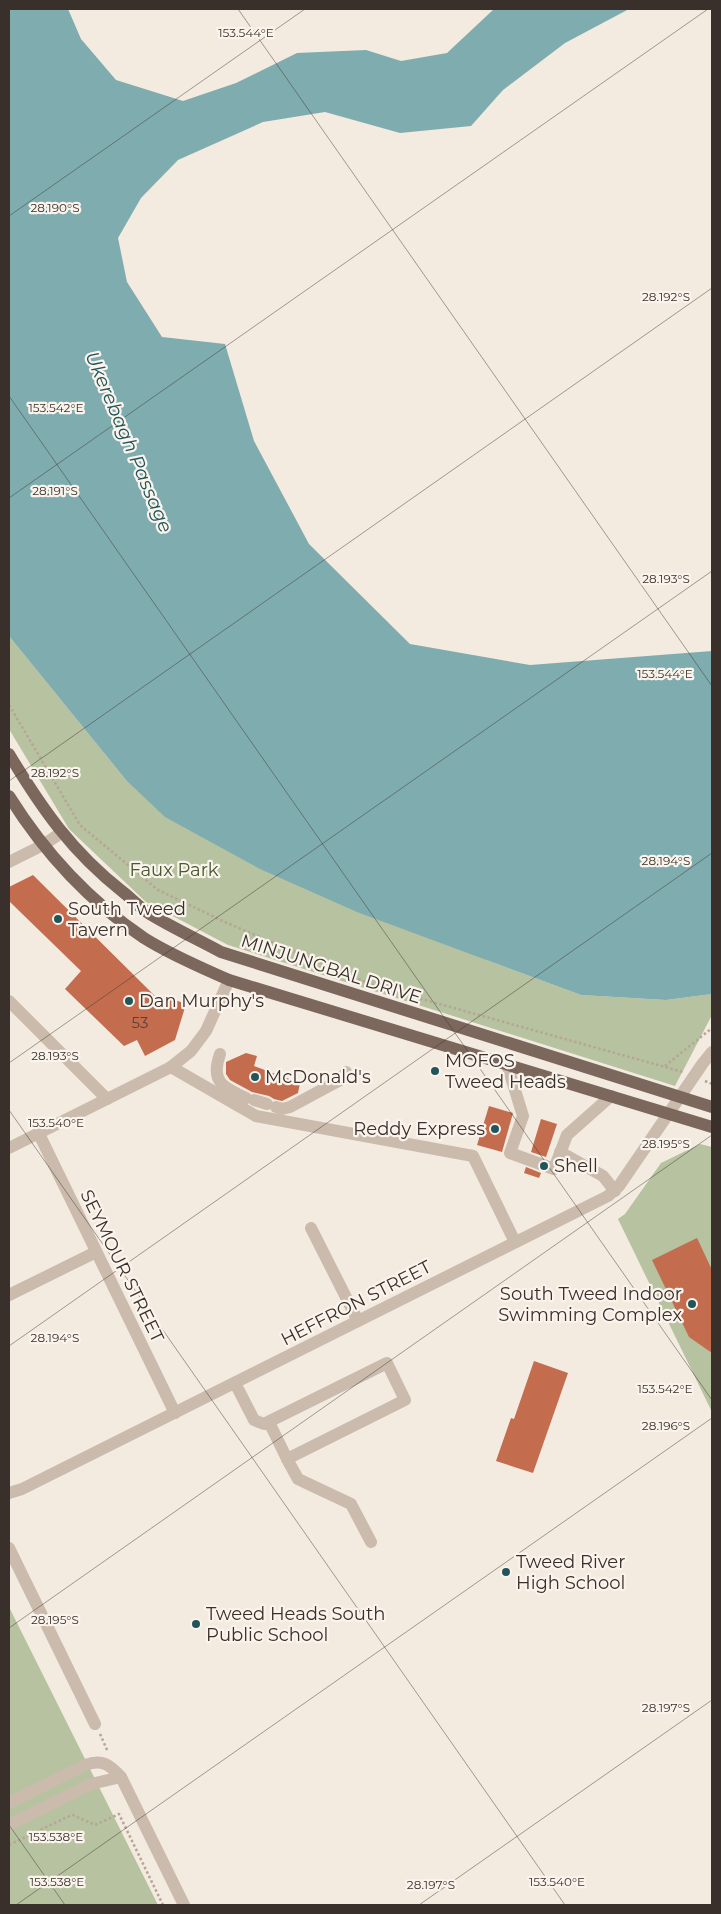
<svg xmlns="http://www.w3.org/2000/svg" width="721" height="1914" font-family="Montserrat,sans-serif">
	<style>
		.green { fill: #b6c2a0 }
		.water { fill: #7facaf }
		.building { fill: #c36d4e }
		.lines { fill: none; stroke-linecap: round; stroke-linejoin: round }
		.path { stroke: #b7a596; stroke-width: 2.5; stroke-dasharray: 2.5 2.5; stroke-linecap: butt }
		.minor { stroke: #cbbbac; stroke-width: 12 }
		.major { stroke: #7b675c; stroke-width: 12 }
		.ticks { fill: none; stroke: #39302b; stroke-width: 1; stroke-opacity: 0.45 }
		.poi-dot { fill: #21555a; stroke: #faf4ed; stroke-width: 2 }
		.labels { text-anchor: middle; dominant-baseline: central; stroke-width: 4.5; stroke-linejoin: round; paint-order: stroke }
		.number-label { font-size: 15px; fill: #5c3f34 }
		.park-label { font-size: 18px; fill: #47572f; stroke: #faf4ed }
		.poi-label { font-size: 18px; fill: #39302b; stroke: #faf4ed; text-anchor: start }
		.street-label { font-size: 18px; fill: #39302b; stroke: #faf4ed }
		.water-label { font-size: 19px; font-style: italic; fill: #21555a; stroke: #faf4ed }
		.ticks-label { font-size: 12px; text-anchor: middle; fill: #39302b; stroke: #faf4ed; stroke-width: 4.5; stroke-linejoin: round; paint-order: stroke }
	</style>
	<rect width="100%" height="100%" fill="#f3eae0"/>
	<g class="green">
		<path d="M9,636L126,780L489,961L581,995L666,1000L712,994V1015L675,1086L228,945L146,902L69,829L9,729Z"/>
		<path d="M700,1144L712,1147V1412L618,1219L625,1214L661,1163Z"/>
		<path d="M9,1607L158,1905H9Z"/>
	</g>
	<path class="water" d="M9,9H68L81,39L116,80L183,101L236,83L297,53L366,50L401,61L447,53L494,9H629L565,43L503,90L471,126L400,133L325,112L263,122L178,160L141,198L118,238L127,282L162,337L225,344L254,441L309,544L410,644L530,665L712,651V994L666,1000L581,995L357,912L260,869L165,817L126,780L9,636Z"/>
	<g class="building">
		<path d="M33,875L162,1003L164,996L186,1004L175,1040L145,1056L137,1040L124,1046L65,989L81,971L9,901V887Z"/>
		<path d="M246,1053L257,1056L254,1066L300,1083L298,1093L282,1101L274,1099L269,1096L252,1092L230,1080L226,1074V1062Z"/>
		<path d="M489,1106L513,1113L502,1152L477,1145Z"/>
		<path d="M541,1119L557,1124L546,1157L531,1152Z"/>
		<path d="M526,1167L541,1173L539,1178L524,1173Z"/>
		<path d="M697,1238L712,1270V1353L689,1337L652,1260Z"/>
		<path d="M534,1361L568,1373L533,1473L496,1461L511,1418L514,1419Z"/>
	</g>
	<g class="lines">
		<g class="path">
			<path d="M9,705L80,825L158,890L227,923L375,986L683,1072"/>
			<path d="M665,1066L712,1028"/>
			<path d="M705,1081L712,1084"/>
			<path d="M100,1734L108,1752"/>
			<path d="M9,1845L67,1817L73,1815L95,1825L119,1814L163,1905"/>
		</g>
		<g class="minor">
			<path d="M9,862L43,845L61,833"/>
			<path d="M9,1001L107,1099"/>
			<path d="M220,1054C210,1082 223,1087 246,1098"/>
			<path d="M507,1064L523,1116L510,1153L554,1169L567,1135L611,1096"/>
			<path d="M171,1067L256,1116L473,1156L515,1242"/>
			<path d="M254,1100L267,1104"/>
			<path d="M276,1107L282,1109L290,1107L342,1079L346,1072"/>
			<path d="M39,1134L175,1413"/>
			<path d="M9,1148L171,1067L191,1051L206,1031L229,980"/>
			<path d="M560,1152L603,1176L615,1191"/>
			<path d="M311,1228L358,1321"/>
			<path d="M9,1295L96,1252"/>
			<path d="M235,1383L254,1420L264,1424L387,1363L405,1400L287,1459L269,1422"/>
			<path d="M287,1459L298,1479L351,1504L371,1542"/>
			<path d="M9,1493L22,1489L608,1196L619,1186L703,1063L712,1052"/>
			<path d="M9,1548L95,1724"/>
			<path d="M9,1803L85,1765C102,1759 109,1764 121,1777L184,1905"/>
			<path d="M9,1825L91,1784L121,1777"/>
		</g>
		<g class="major">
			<path d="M9,754C42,809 72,852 123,892C132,899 140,908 150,914C173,928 197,939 221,952L712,1107"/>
			<path d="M9,796C44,852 89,901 144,938C171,955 200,967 229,980L712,1127"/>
		</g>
	</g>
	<path class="ticks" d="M238,9L712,686M9,216L305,9M9,396L712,1400M9,498L708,9M9,781L712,288M9,1063L712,571M9,1110L565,1905M9,1346L712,853M9,1628L712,1135M9,1825L65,1905M16,1905L712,1418M419,1905L712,1700"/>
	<g class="poi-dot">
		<circle cx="58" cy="919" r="5"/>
		<circle cx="129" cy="1001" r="5"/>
		<circle cx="435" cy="1071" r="5"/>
		<circle cx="255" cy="1077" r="5"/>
		<circle cx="495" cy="1129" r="5"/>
		<circle cx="544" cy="1166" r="5"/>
		<circle cx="692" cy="1304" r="5"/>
		<circle cx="506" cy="1572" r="5"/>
		<circle cx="196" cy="1624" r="5"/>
	</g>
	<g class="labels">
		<g class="number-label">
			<text x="140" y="1022">53</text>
		</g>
		<g class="park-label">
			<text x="174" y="870">Faux Park</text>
		</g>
		<g class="poi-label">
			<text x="68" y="909">South Tweed<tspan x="68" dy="21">Tavern</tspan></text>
			<text x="139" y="1001">Dan Murphy's</text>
			<text x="445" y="1061">MOFOS<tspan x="445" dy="21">Tweed Heads</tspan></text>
			<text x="265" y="1077">McDonald's</text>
			<text x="485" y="1129" text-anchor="end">Reddy Express</text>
			<text x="554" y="1166">Shell</text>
			<text x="682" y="1294" text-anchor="end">South Tweed Indoor<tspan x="682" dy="21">Swimming Complex</tspan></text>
			<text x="516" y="1562">Tweed River<tspan x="516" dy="21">High School</tspan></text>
			<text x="206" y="1614">Tweed Heads South<tspan x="206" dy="21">Public School</tspan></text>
		</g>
		<g class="street-label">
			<text transform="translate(331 969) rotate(18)">MINJUNGBAL DRIVE</text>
			<text transform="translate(122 1266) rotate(64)">SEYMOUR STREET</text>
			<text transform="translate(356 1303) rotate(-27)">HEFFRON STREET</text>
		</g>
		<g class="water-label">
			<text transform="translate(129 442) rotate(67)">Ukerebagh Passage</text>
		</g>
	</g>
	<g class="ticks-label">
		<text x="246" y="37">153.544°E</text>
		<text x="55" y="212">28.190°S</text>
		<text x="666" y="301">28.192°S</text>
		<text x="56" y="412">153.542°E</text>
		<text x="55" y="495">28.191°S</text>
		<text x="666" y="583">28.193°S</text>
		<text x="665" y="678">153.544°E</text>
		<text x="55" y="777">28.192°S</text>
		<text x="666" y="865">28.194°S</text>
		<text x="55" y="1060">28.193°S</text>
		<text x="56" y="1127">153.540°E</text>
		<text x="666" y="1148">28.195°S</text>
		<text x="55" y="1342">28.194°S</text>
		<text x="665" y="1393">153.542°E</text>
		<text x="666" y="1430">28.196°S</text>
		<text x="55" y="1624">28.195°S</text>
		<text x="666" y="1712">28.197°S</text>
		<text x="56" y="1841">153.538°E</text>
		<text x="57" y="1886">153.538°E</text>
		<text x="557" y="1886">153.540°E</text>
		<text x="431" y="1889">28.197°S</text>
	</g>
	<rect width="721" height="1914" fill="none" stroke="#39302b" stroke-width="20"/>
</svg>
